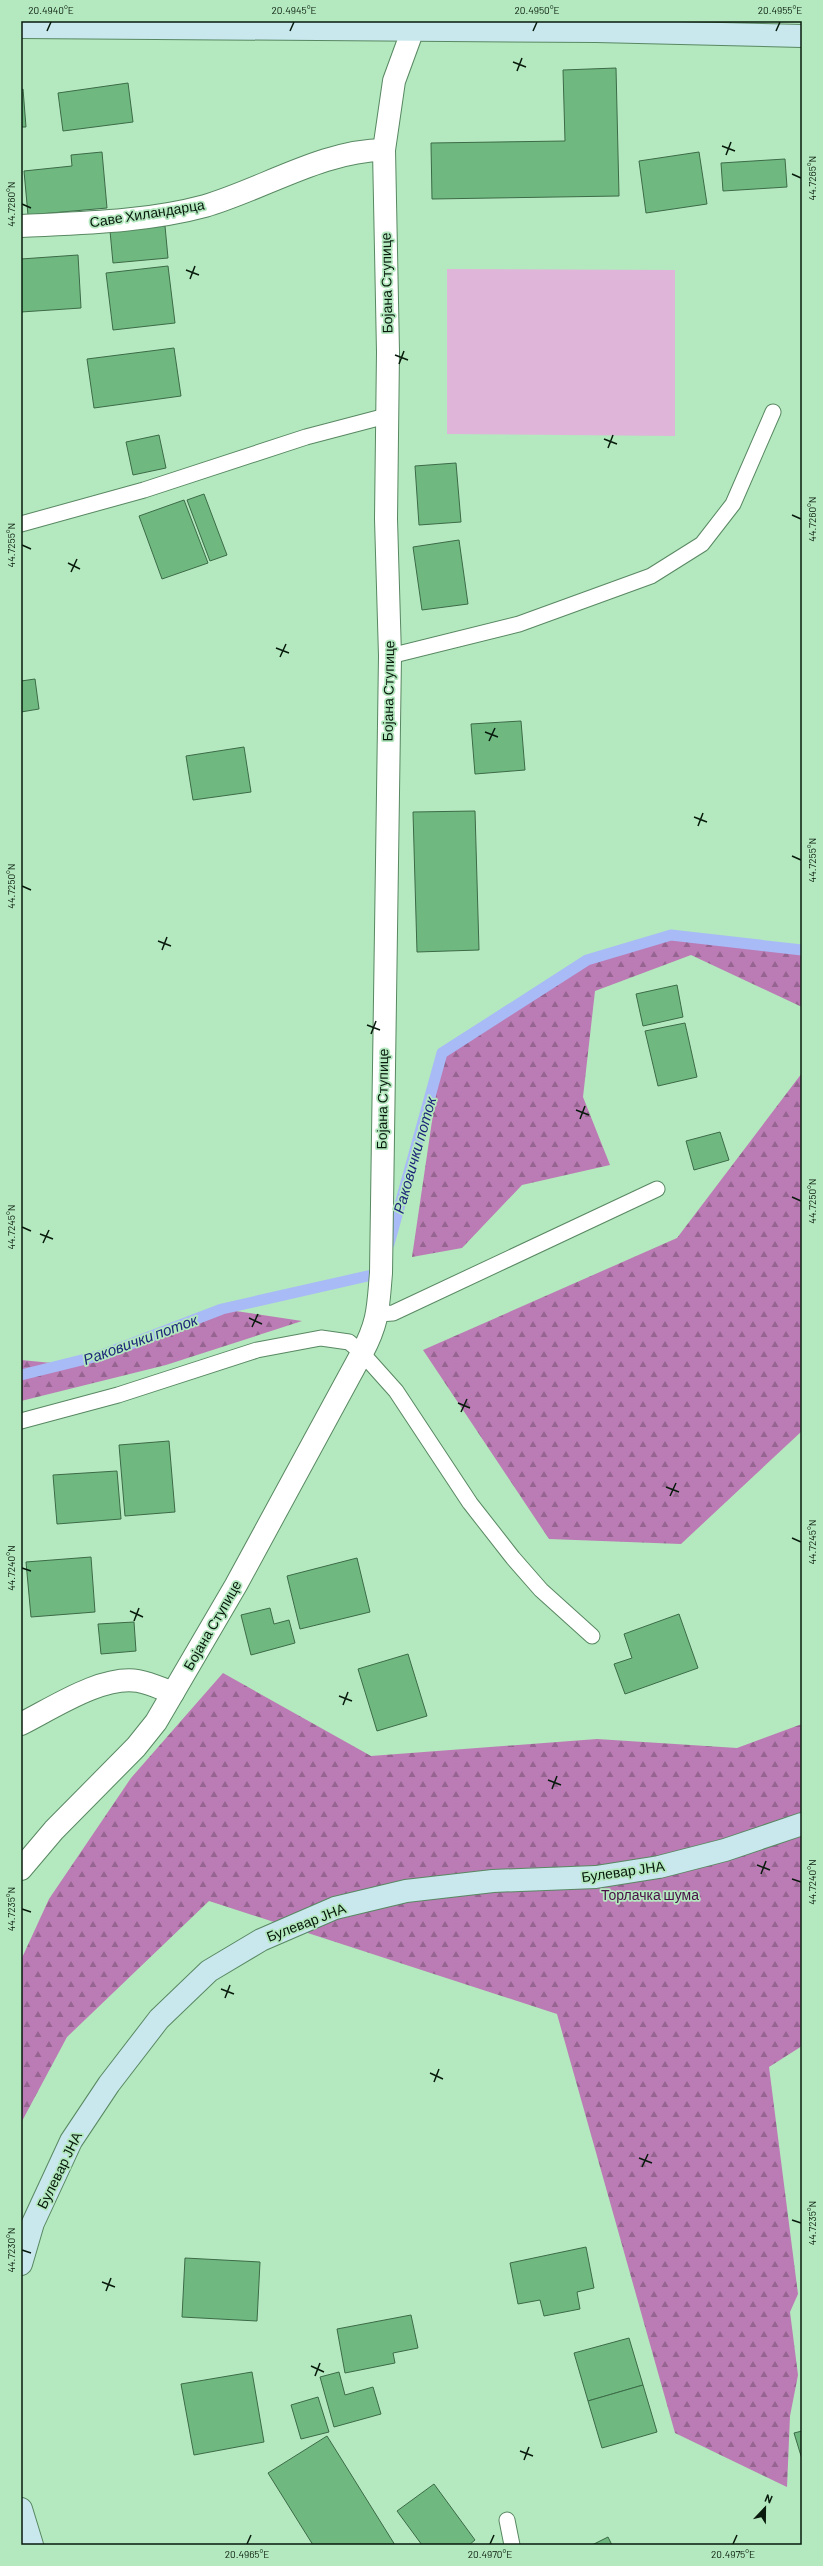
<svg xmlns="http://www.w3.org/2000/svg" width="823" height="2566" font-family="Barlow,sans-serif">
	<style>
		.green { fill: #dfb6d9 }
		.forest { fill: url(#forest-firs) }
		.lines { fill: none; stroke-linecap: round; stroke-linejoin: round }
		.stream { stroke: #a8bbf7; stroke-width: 11 }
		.building { fill: #6fb981; stroke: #3c6b47 }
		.lane-casing { stroke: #588862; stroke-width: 17 }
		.street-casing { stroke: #588862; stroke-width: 24 }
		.secondary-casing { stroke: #588862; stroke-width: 24 }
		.lane { stroke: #fff; stroke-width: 15 }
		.street { stroke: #fff; stroke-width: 22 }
		.secondary { stroke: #c9e8ed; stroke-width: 22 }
		.ticks { fill: none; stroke: #071a0c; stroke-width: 1.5 }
		.labels { text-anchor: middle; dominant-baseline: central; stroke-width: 3.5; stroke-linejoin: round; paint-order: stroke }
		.street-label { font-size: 14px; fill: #071a0c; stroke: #b4e8be }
		.park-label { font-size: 14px; fill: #480e45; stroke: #b4e8be }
		.water-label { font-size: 15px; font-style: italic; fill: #1c277a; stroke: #b4e8be }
		.neatline { fill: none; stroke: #071a0c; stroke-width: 1.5 }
		.ticks-label { font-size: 10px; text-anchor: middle; fill: #071a0c }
	</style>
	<defs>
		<pattern id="forest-firs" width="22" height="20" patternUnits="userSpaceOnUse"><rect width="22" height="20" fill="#bb7bb4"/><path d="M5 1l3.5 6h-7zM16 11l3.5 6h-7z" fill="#966491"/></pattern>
	</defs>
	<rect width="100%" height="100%" fill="#b4e8be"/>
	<path class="green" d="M447,269L675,270V436L447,434Z"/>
	<g class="forest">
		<path d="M671,935L802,950V1007L691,955L595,991L583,1097L610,1165L522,1185L462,1248L412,1257L442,1053L587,960Z"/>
		<path d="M802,1073V1431L681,1544L549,1539L423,1350L677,1238Z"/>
		<path d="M222,1309L302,1321L166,1365L21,1401V1360L62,1364L102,1355Z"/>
		<path d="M223,1673L371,1756L597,1739L737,1748L802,1724V2046L769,2067L798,2294L790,2312L798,2375L790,2416L787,2487L675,2433L557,2014L209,1901L67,2037L21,2123V1960L49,1899L131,1778Z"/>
	</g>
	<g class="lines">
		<g class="stream">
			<path d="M389,1244L442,1053L587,960L671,935L802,950"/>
			<path d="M21,1375L102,1355L222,1309L381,1273V1270"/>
		</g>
	</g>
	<g class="building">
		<path d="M616,68L619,196L432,199L431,143L565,141L563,70Z"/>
		<path d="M128,83L133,122L63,131L58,93Z"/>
		<path d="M23,89L26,127H21V90Z"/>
		<path d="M102,152L107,208L28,215L24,171L72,166L71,155Z"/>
		<path d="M699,152L707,204L646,213L639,161Z"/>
		<path d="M785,159L787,187L723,191L721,163Z"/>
		<path d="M165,226L168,258L113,263L110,231Z"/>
		<path d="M78,255L81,308L21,312V259Z"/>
		<path d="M168,266L175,323L113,330L106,273Z"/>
		<path d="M174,348L181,396L94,408L87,359Z"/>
		<path d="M159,435L166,468L133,475L126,442Z"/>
		<path d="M456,463L461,522L419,525L415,466Z"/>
		<path d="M204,494L227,555L210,561L187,500Z"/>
		<path d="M184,500L208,563L162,579L139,516Z"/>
		<path d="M459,540L468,604L422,610L413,547Z"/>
		<path d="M35,679L39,709L21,712V681Z"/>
		<path d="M521,721L525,770L475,774L471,724Z"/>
		<path d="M244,747L251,792L193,800L186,756Z"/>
		<path d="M475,811L479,950L417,952L413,812Z"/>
		<path d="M677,985L683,1017L643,1026L636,994Z"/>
		<path d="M685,1023L697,1077L658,1086L645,1031Z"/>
		<path d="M720,1132L729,1160L694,1170L686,1141Z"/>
		<path d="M169,1441L175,1512L125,1516L119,1445Z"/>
		<path d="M117,1471L121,1519L57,1524L53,1475Z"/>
		<path d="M91,1557L95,1612L31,1617L26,1562Z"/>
		<path d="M357,1558L370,1612L300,1629L287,1576Z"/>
		<path d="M270,1608L274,1624L289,1620L295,1643L251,1655L241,1615Z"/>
		<path d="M679,1614L698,1668L625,1694L614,1664L632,1658L624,1634Z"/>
		<path d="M134,1622L136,1651L101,1654L98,1624Z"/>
		<path d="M408,1654L427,1716L377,1731L358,1669Z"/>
		<path d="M586,2247L594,2288L577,2292L580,2309L544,2316L540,2300L518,2304L510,2263Z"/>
		<path d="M185,2258L260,2262L257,2321L182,2317Z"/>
		<path d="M411,2315L418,2348L393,2353L395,2363L345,2373L337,2329Z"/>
		<path d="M629,2338L643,2385L588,2401L574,2353Z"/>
		<path d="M252,2372L264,2442L194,2455L181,2384Z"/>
		<path d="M339,2372L345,2395L373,2387L381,2414L334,2427L320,2377Z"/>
		<path d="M643,2385L657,2432L602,2448L588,2401Z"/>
		<path d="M318,2397L329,2432L301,2439L291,2405Z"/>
		<path d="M802,2431V2459L794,2433Z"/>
		<path d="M327,2436L395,2545H313L268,2473Z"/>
		<path d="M434,2484L475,2540L469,2545H422L397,2511Z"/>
		<path d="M608,2537L612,2545H592Z"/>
	</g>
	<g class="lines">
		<defs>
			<g id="lane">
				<path d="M21,524L144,490L306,437L386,416"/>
				<path d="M390,656L519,624L651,576L702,544L733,504L773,412"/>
				<path d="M378,1314L393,1313L657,1189"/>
				<path d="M21,1421L118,1395L257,1350L321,1338L349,1342L362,1353L396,1391L470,1503L513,1558L541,1590L592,1636"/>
				<path d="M507,2520L512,2545"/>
			</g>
			<g id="street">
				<path d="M21,226C81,223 146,222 205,206C263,189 324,150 384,150"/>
				<path d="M21,1724C53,1708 102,1675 138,1681C150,1683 162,1689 173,1693"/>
				<path d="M21,1869L54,1830L136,1747L156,1722L236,1585L362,1353C379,1321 378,1307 381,1273L390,656L386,519L388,352L384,150L394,81L416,21"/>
			</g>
			<g id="secondary">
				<path d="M21,27L596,31L802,36"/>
				<path d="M21,2264L33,2223L71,2141L109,2084L159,2019L209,1971L261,1940L335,1908L406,1891L493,1881L596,1877L659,1867L725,1850L802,1824"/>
				<path d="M21,2509L32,2545"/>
			</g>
		</defs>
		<use href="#lane" class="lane-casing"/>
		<use href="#street" class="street-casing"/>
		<use href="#secondary" class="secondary-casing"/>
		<use href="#lane" class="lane"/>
		<use href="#street" class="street"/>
		<use href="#secondary" class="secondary"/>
	</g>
	<path class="ticks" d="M47,31L51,22M290,31L294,22M533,31L537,22M776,31L780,22M513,62L526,67M517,71L522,58M722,146L735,151M726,155L731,142M792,174L801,178M22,204L31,208M186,270L199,275M190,279L195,266M395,355L408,360M399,364L404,351M604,439L617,444M608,448L613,435M792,515L801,519M22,545L31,549M68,563L80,569M71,572L77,559M276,648L289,653M280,657L286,644M485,732L498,737M489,741L495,728M694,817L707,822M698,826L703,813M792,856L801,860M22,886L31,890M158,941L171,946M162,950L167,937M367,1025L380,1030M371,1034L376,1021M576,1110L589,1115M580,1119L585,1106M792,1197L801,1201M22,1227L31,1231M40,1234L53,1239M43,1243L49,1230M249,1318L262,1324M252,1327L258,1314M458,1403L470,1408M461,1412L467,1399M666,1487L679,1492M670,1496L676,1483M792,1538L801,1542M22,1568L31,1571M130,1611L143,1617M134,1621L139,1608M339,1696L352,1701M343,1705L348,1692M548,1780L561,1785M552,1789L557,1776M757,1865L770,1870M761,1874L766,1861M792,1879L801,1882M22,1909L31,1912M221,1989L234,1994M225,1998L230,1985M430,2073L443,2079M434,2082L439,2069M639,2158L652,2163M642,2167L648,2154M792,2220L801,2223M22,2250L31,2253M102,2282L115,2287M106,2291L111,2278M311,2366L324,2372M315,2376L320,2363M520,2451L533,2456M524,2460L529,2447M247,2544L251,2535M490,2544L494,2535M733,2544L737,2535"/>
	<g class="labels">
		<g class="street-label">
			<text transform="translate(147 213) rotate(-9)">Саве Хиландарца</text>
			<text transform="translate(386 283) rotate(-91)">Бојана Ступице</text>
			<text transform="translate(388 691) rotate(-89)">Бојана Ступице</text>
			<text transform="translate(382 1099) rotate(-89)">Бојана Ступице</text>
			<text transform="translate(212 1625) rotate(-60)">Бојана Ступице</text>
			<text transform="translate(623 1871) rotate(-8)">Булевар ЈНА</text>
			<text transform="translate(306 1922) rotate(-21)">Булевар ЈНА</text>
			<text transform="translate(59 2170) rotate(-64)">Булевар ЈНА</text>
		</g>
		<g class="park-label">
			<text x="650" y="1894">Торлачка шума</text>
		</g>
		<g class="water-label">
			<text transform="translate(414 1155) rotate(-74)">Раковички поток</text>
			<text transform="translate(140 1339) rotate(-20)">Раковички поток</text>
		</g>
	</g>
	<rect width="823" height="2566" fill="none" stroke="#b4e8be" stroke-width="44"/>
	<g transform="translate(765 2508) rotate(22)" stroke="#b4e8be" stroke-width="3" paint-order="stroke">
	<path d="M0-3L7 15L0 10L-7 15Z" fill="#071a0c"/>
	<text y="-6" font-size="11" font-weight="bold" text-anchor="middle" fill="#071a0c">N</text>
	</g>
	<rect x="22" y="22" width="779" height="2522" class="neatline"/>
	<g class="ticks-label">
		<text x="51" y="14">20.4940°E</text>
		<text x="294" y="14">20.4945°E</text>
		<text x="537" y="14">20.4950°E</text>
		<text x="780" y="14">20.4955°E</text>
		<text transform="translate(812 178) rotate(-90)" y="4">44.7265°N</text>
		<text transform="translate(11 204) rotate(-90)" y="4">44.7260°N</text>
		<text transform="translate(812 519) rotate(-90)" y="4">44.7260°N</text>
		<text transform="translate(11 545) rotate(-90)" y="4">44.7255°N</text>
		<text transform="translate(812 860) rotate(-90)" y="4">44.7255°N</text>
		<text transform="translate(11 886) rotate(-90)" y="4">44.7250°N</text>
		<text transform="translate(812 1201) rotate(-90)" y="4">44.7250°N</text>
		<text transform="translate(11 1227) rotate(-90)" y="4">44.7245°N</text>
		<text transform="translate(812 1542) rotate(-90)" y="4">44.7245°N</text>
		<text transform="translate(11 1568) rotate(-90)" y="4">44.7240°N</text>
		<text transform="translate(812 1882) rotate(-90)" y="4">44.7240°N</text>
		<text transform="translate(11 1909) rotate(-90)" y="4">44.7235°N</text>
		<text transform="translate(812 2223) rotate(-90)" y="4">44.7235°N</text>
		<text transform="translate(11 2250) rotate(-90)" y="4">44.7230°N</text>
		<text x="247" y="2558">20.4965°E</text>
		<text x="490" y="2558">20.4970°E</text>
		<text x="733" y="2558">20.4975°E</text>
	</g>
</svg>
